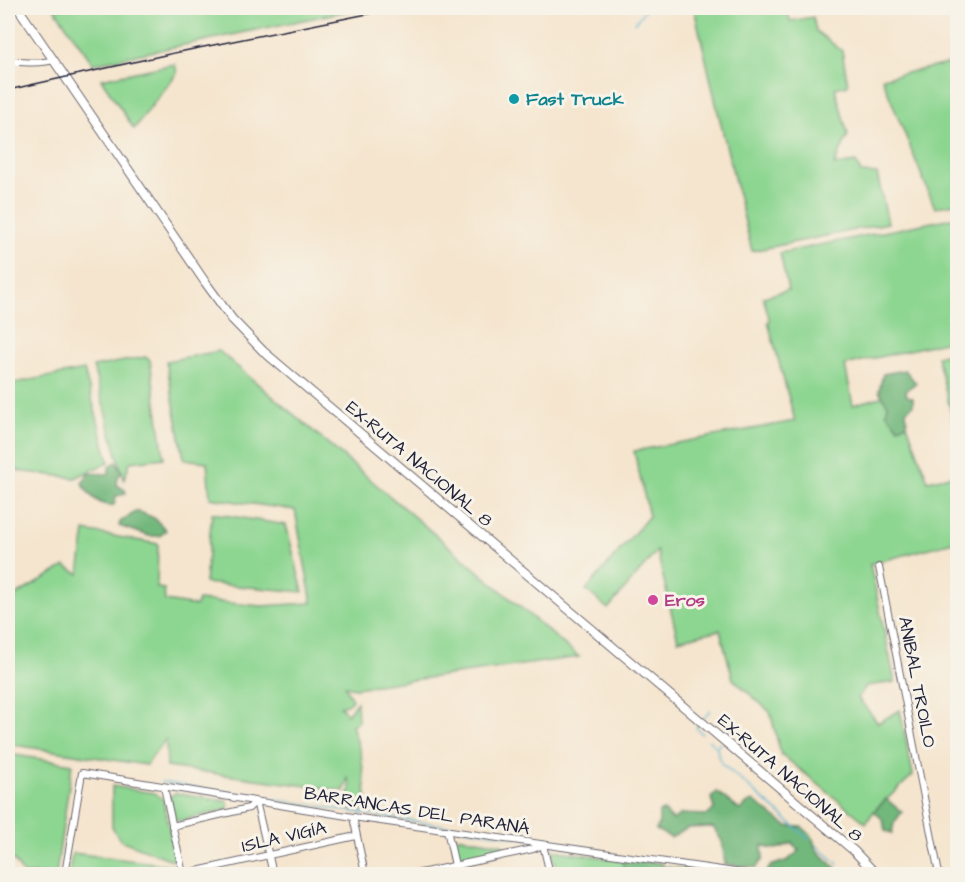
<svg xmlns="http://www.w3.org/2000/svg" width="965" height="882" font-family="'Architects Daughter',sans-serif">
	<style>
		.green { fill: #8dd691; stroke: #587c66; stroke-width: 1.5 }
		.forest { fill: #72b77b; stroke: #4a6c5b; stroke-width: 1.5 }
		.lines { fill: none; stroke-linecap: round; stroke-linejoin: round }
		.stream { stroke: #55b1d3; stroke-width: 1.5 }
		.minor-casing { stroke: #6c666e; stroke-width: 8 }
		.major-casing { stroke: #6c666e; stroke-width: 10 }
		.minor { stroke: #fff; stroke-width: 6 }
		.major { stroke: #fff; stroke-width: 8 }
		.rail { stroke: #22223b; stroke-width: 1.5 }
		.culture-dot { fill: #0f9aa8; stroke: #f7f3e8; stroke-width: 2 }
		.hotel-dot { fill: #d1479c; stroke: #f7f3e8; stroke-width: 2 }
		.labels { text-anchor: middle; dominant-baseline: central; stroke-width: 6; stroke-linejoin: round; paint-order: stroke }
		.culture-label { font-size: 18px; font-weight: bold; fill: #0d838f; stroke: #f7f3e8; text-anchor: start }
		.street-label { font-size: 18px; fill: #22223b; stroke: #f7f3e8 }
		.hotel-label { font-size: 18px; font-weight: bold; fill: #b23c85; stroke: #f7f3e8; text-anchor: start }
	</style>
	<rect width="100%" height="100%" fill="#f7f3e8"/>
	<filter id="ink" filterUnits="userSpaceOnUse"><feTurbulence type="fractalNoise" baseFrequency=".0167" numOctaves="2"/><feDisplacementMap in="SourceGraphic" scale="12" xChannelSelector="R" yChannelSelector="G"/><feConvolveMatrix kernelMatrix="1 2 1 2 8 2 1 2 1" color-interpolation-filters="sRGB"/></filter>
	<filter id="wash" filterUnits="userSpaceOnUse"><feTurbulence type="fractalNoise" baseFrequency=".008" numOctaves="4" result="noise"/><feDisplacementMap in="SourceGraphic" scale="24" xChannelSelector="R" yChannelSelector="G"/><feGaussianBlur stdDeviation="1.35" result="paint"/><feColorMatrix in="noise" values="0 0 0 0 0 0 0 0 0 0 0 0 0 0 0 0 0 1.4 0 .05"/><feComposite in="paint" operator="in"/></filter>
	<g filter="url(#wash)">
		<rect width="100%" height="100%" fill="#f5e5ce"/>
		<g class="green">
			<path d="M54,8H361L93,64Z"/>
			<path d="M694,8H787L790,21L813,17L816,31L842,51L848,85L835,88L848,135L834,165L856,162L861,173L877,174L888,223L752,251L718,112Z"/>
			<path d="M957,62V203L935,208L882,78Z"/>
			<path d="M175,64L177,73L134,129L101,79Z"/>
			<path d="M957,217V339L845,365L853,405L888,395L897,427L907,424L928,481L958,474L957,541L870,564L895,682L866,686L858,698L878,723L900,710L913,775L874,811L866,823L781,754L770,712L733,679L720,630L678,640L657,551L608,609L586,590L649,516L634,451L795,421L768,322L770,321L763,297L788,290L780,253Z"/>
			<path d="M219,351L579,657L355,688L345,686L352,700L349,703L340,706L347,714L357,702L358,721L352,725L361,754L367,802L362,810L348,808L343,803C351,796 352,788 348,778L344,791L167,767L166,739L146,765L8,744V600L65,566L79,574L85,531L158,544L157,588L164,589L165,601L196,606L198,600L261,606L312,603L295,510L210,498L207,462L184,459L166,361Z"/>
			<path d="M957,351H958L957,437L937,356Z"/>
			<path d="M145,357L150,360L164,458L130,462L124,480L93,367Z"/>
			<path d="M84,370L109,462L75,478L18,471L9,463L8,458V384Z"/>
			<path d="M212,513L286,525L303,592L205,583Z"/>
			<path d="M8,754L72,764L56,874H23L14,860L8,857Z"/>
			<path d="M112,786L154,793L163,799L176,860L169,859L120,840L112,827Z"/>
			<path d="M175,793L227,801L229,806L226,810L178,821L175,818L170,798L171,796Z"/>
			<path d="M458,837L501,844L504,847L502,853L460,862C455,858 452,845 454,839Z"/>
			<path d="M552,850L717,874H558Z"/>
			<path d="M72,853L177,866L179,874H69Z"/>
		</g>
		<g class="forest">
			<path d="M905,370L916,383L906,390L907,396L913,398V405L906,411L907,424L898,427L886,413L888,405L879,391L883,374Z"/>
			<path d="M116,462L122,472L118,477L117,485L125,490L126,494L116,496L114,505C99,507 89,495 82,483L89,473L109,474V467Z"/>
			<path d="M137,511L154,518L166,530L160,536H149L119,526L120,522Z"/>
			<path d="M717,792L740,810L748,803L753,801L787,826L802,827L812,836L816,849L842,874H789L767,871L771,866L788,860L799,851L792,843C779,848 776,852 762,845L763,859L756,868L725,864L722,841L713,827L688,828L671,838L656,830L659,823V812L664,811L673,820L681,814L708,815L714,809L711,798Z"/>
			<path d="M886,799L902,812L894,823L892,833L885,831L883,820L874,811Z"/>
			<path d="M625,858L661,863L665,868L663,874C652,874 613,879 625,858Z"/>
		</g>
		<g class="lines">
			<g class="stream">
				<path d="M635,23L646,8"/>
				<path d="M704,718L710,711"/>
				<path d="M698,725L696,727L702,734"/>
				<path d="M725,735L730,729"/>
				<path d="M709,740L715,746"/>
				<path d="M720,743L717,747L718,756L722,764L809,839"/>
				<path d="M161,782L602,850"/>
				<path d="M816,845L838,864"/>
				<path d="M844,870L848,874"/>
				<path d="M749,871L769,874"/>
			</g>
		</g>
	</g>
	<g filter="url(#ink)">
		<g class="lines">
			<defs>
				<g id="minor">
					<path d="M956,8L958,10"/>
					<path d="M8,62C23,61 38,65 53,60"/>
					<path d="M879,567L939,874"/>
					<path d="M164,787L183,874"/>
					<path d="M256,801L273,874"/>
					<path d="M353,817L365,874"/>
					<path d="M172,826L249,808L256,801"/>
					<path d="M447,830L457,874"/>
					<path d="M543,845L550,874"/>
					<path d="M65,874L82,773L353,817L749,874"/>
					<path d="M183,874L356,836"/>
					<path d="M416,874L533,849L543,845"/>
				</g>
				<path id="major" d="M18,8L205,282L232,319L263,351L768,778L854,851L876,874"/>
			</defs>
			<use href="#minor" class="minor-casing"/>
			<use href="#major" class="major-casing"/>
			<use href="#minor" class="minor"/>
			<use href="#major" class="major"/>
			<path class="rail" d="M8,90L174,53L397,8"/>
		</g>
	</g>
	<circle class="culture-dot" cx="514" cy="99" r="6"/>
	<circle class="hotel-dot" cx="653" cy="600" r="6"/>
	<g class="labels">
		<g class="culture-label">
			<text x="526" y="99">Fast Truck</text>
		</g>
		<g class="street-label">
			<text transform="translate(419 464) rotate(40)">EX-RUTA NACIONAL 8</text>
			<text transform="translate(917 682) rotate(79)">ANIBAL TROILO</text>
			<text transform="translate(790 778) rotate(41)">EX-RUTA NACIONAL 8</text>
			<text transform="translate(417 811) rotate(9)">BARRANCAS DEL PARANÁ</text>
			<text transform="translate(284 837) rotate(-13)">ISLA VIGÍA</text>
		</g>
		<g class="hotel-label">
			<text x="665" y="600">Eros</text>
		</g>
	</g>
	<rect width="965" height="882" fill="none" stroke="#f7f3e8" stroke-width="30"/>
</svg>
